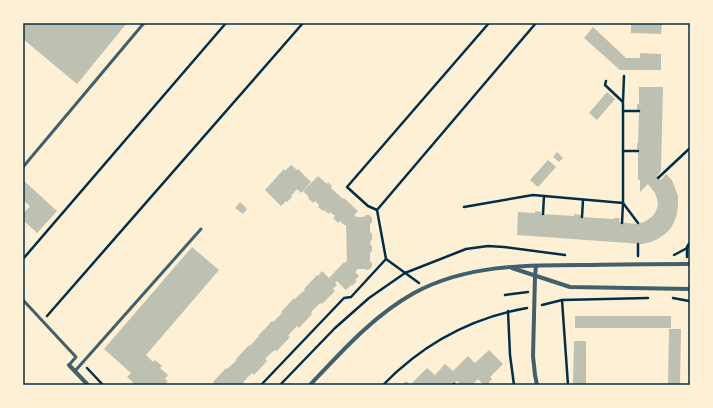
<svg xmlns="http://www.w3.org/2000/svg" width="713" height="408" font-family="'Roboto Serif',serif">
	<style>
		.building { fill: #bec0b2 }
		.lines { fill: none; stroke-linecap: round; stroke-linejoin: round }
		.path { stroke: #003049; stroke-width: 2.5 }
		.service { stroke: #3f606c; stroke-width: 3 }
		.minor { stroke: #3f606c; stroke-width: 4 }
		.neatline { fill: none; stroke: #003049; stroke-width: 1.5 }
	</style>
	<rect width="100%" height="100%" fill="#fdf0d5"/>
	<g class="building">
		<path d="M23,23H127L77,84L23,39Z"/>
		<path d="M631,23H662L661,34L631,33Z"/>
		<path d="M593,27L626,58H640V53L661,54V70H620L584,38Z"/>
		<path d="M639,87H663L661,171L657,176L661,180L666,174L672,180L678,196V204L677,213L675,220L671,228L665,234L658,239L651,242L642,244L517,235L518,212L535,213V211L541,212V214L574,216V214L581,215V217L614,219V218H620L619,222L636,224L644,222L653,216L656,211L658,205L657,199L655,193L648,184L640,192V180H638V149H637V143H638L639,110H637V104H639Z"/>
		<path d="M607,92L615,99L597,120L589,113Z"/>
		<path d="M557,152L563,158L559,162L553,157Z"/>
		<path d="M548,160L556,167L538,187L530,180Z"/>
		<path d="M291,165L297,170L298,169L311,182L301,193L297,189L291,196L292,197L287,202L286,201L281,206L265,190L284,169L285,171Z"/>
		<path d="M318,176L327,184L328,182L332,186L331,188L343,199L344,198L358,211L354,215L357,217H364L366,215H370L372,218V222L370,224V232L372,234V239L371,241L370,244L372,246V251L370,253V261L372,263V267L370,269L367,270L365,269H358L355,272L359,276L355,280L357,281L352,286L351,285L346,290L337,281L335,283L337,285L333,289L335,291L322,304L320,303L311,312L312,314L299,328L297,326L292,331L288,336L290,337L277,351L275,350L270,354L265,359L267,361L254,375L252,373L247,378L243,383L245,385H212L214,383L213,382L226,368L227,369L237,360L236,359L249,345L250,346L259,336H258L272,321L273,322L282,313L281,312L294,298L295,299L300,294L305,290L304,289L317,275L318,276L322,271L329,278L344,262L345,263L347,261L346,225H344L340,221L338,223L333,218L335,216L330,212L329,214L324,210L323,211L318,207L319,205L315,201L313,203L308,198L309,197L303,191Z"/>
		<path d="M23,180L57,211L37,233L23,220V214L30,206L23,200Z"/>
		<path d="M240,202L247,209L243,214L235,208Z"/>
		<path d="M192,247L219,270L146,355L153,362L155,360L162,366L160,368L168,375L165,379L168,381L164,385H134L132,383L133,382L127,377L131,373L104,349Z"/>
		<rect x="575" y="316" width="96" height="12"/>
		<path d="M669,329H681L680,385H668Z"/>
		<path d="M574,341H586V385H573Z"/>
		<path d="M489,350L503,364L490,377L492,379L487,385H484L478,379L472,385H461L457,381L453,385H402L406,381L410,385L427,368L435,375L445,364L453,371L468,356L475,363Z"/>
	</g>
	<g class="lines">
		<g class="path">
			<path d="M623,101L624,76"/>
			<path d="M623,111H639"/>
			<path d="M623,151H638"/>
			<path d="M658,178L690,148"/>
			<path d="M464,207L533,195L623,203V102L605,85L606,81"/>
			<path d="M377,210L368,206L347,187L489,23"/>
			<path d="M543,214L544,196"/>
			<path d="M582,217L583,200"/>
			<path d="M622,223L623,203L638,223"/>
			<path d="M638,244V256"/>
			<path d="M674,255L689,247"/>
			<path d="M687,257V247L690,242"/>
			<path d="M23,259L226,23"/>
			<path d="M419,283L386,259L377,210L536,23"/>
			<path d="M505,295L528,292"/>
			<path d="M673,298L689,301"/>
			<path d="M562,300L568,385"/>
			<path d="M542,305L562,300L648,298"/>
			<path d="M508,311L510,355L514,385"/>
			<path d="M47,316L303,23"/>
			<path d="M87,368L103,385"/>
			<path d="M454,384L455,385"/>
			<path d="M261,385L344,298L351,297L386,259"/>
			<path d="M280,385L335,328L369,298L405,273L466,249L488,246L504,247L565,255"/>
			<path d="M383,385C423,344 471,318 527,308"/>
		</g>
		<g class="service">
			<path d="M23,167L144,23"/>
			<path d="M23,300L76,357L69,365"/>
			<path d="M75,371L201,229"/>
		</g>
		<g class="minor">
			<path d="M536,266L535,276L533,356L535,375L537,385"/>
			<path d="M512,268L570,287L690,289"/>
			<path d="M69,365L88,385"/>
			<path d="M310,385C342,351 373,316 414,293C469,263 532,265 593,265C625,264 658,264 690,264"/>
		</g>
	</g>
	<rect width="713" height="408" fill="none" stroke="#fdf0d5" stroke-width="48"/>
	<rect x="24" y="24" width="665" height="360" class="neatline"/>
</svg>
